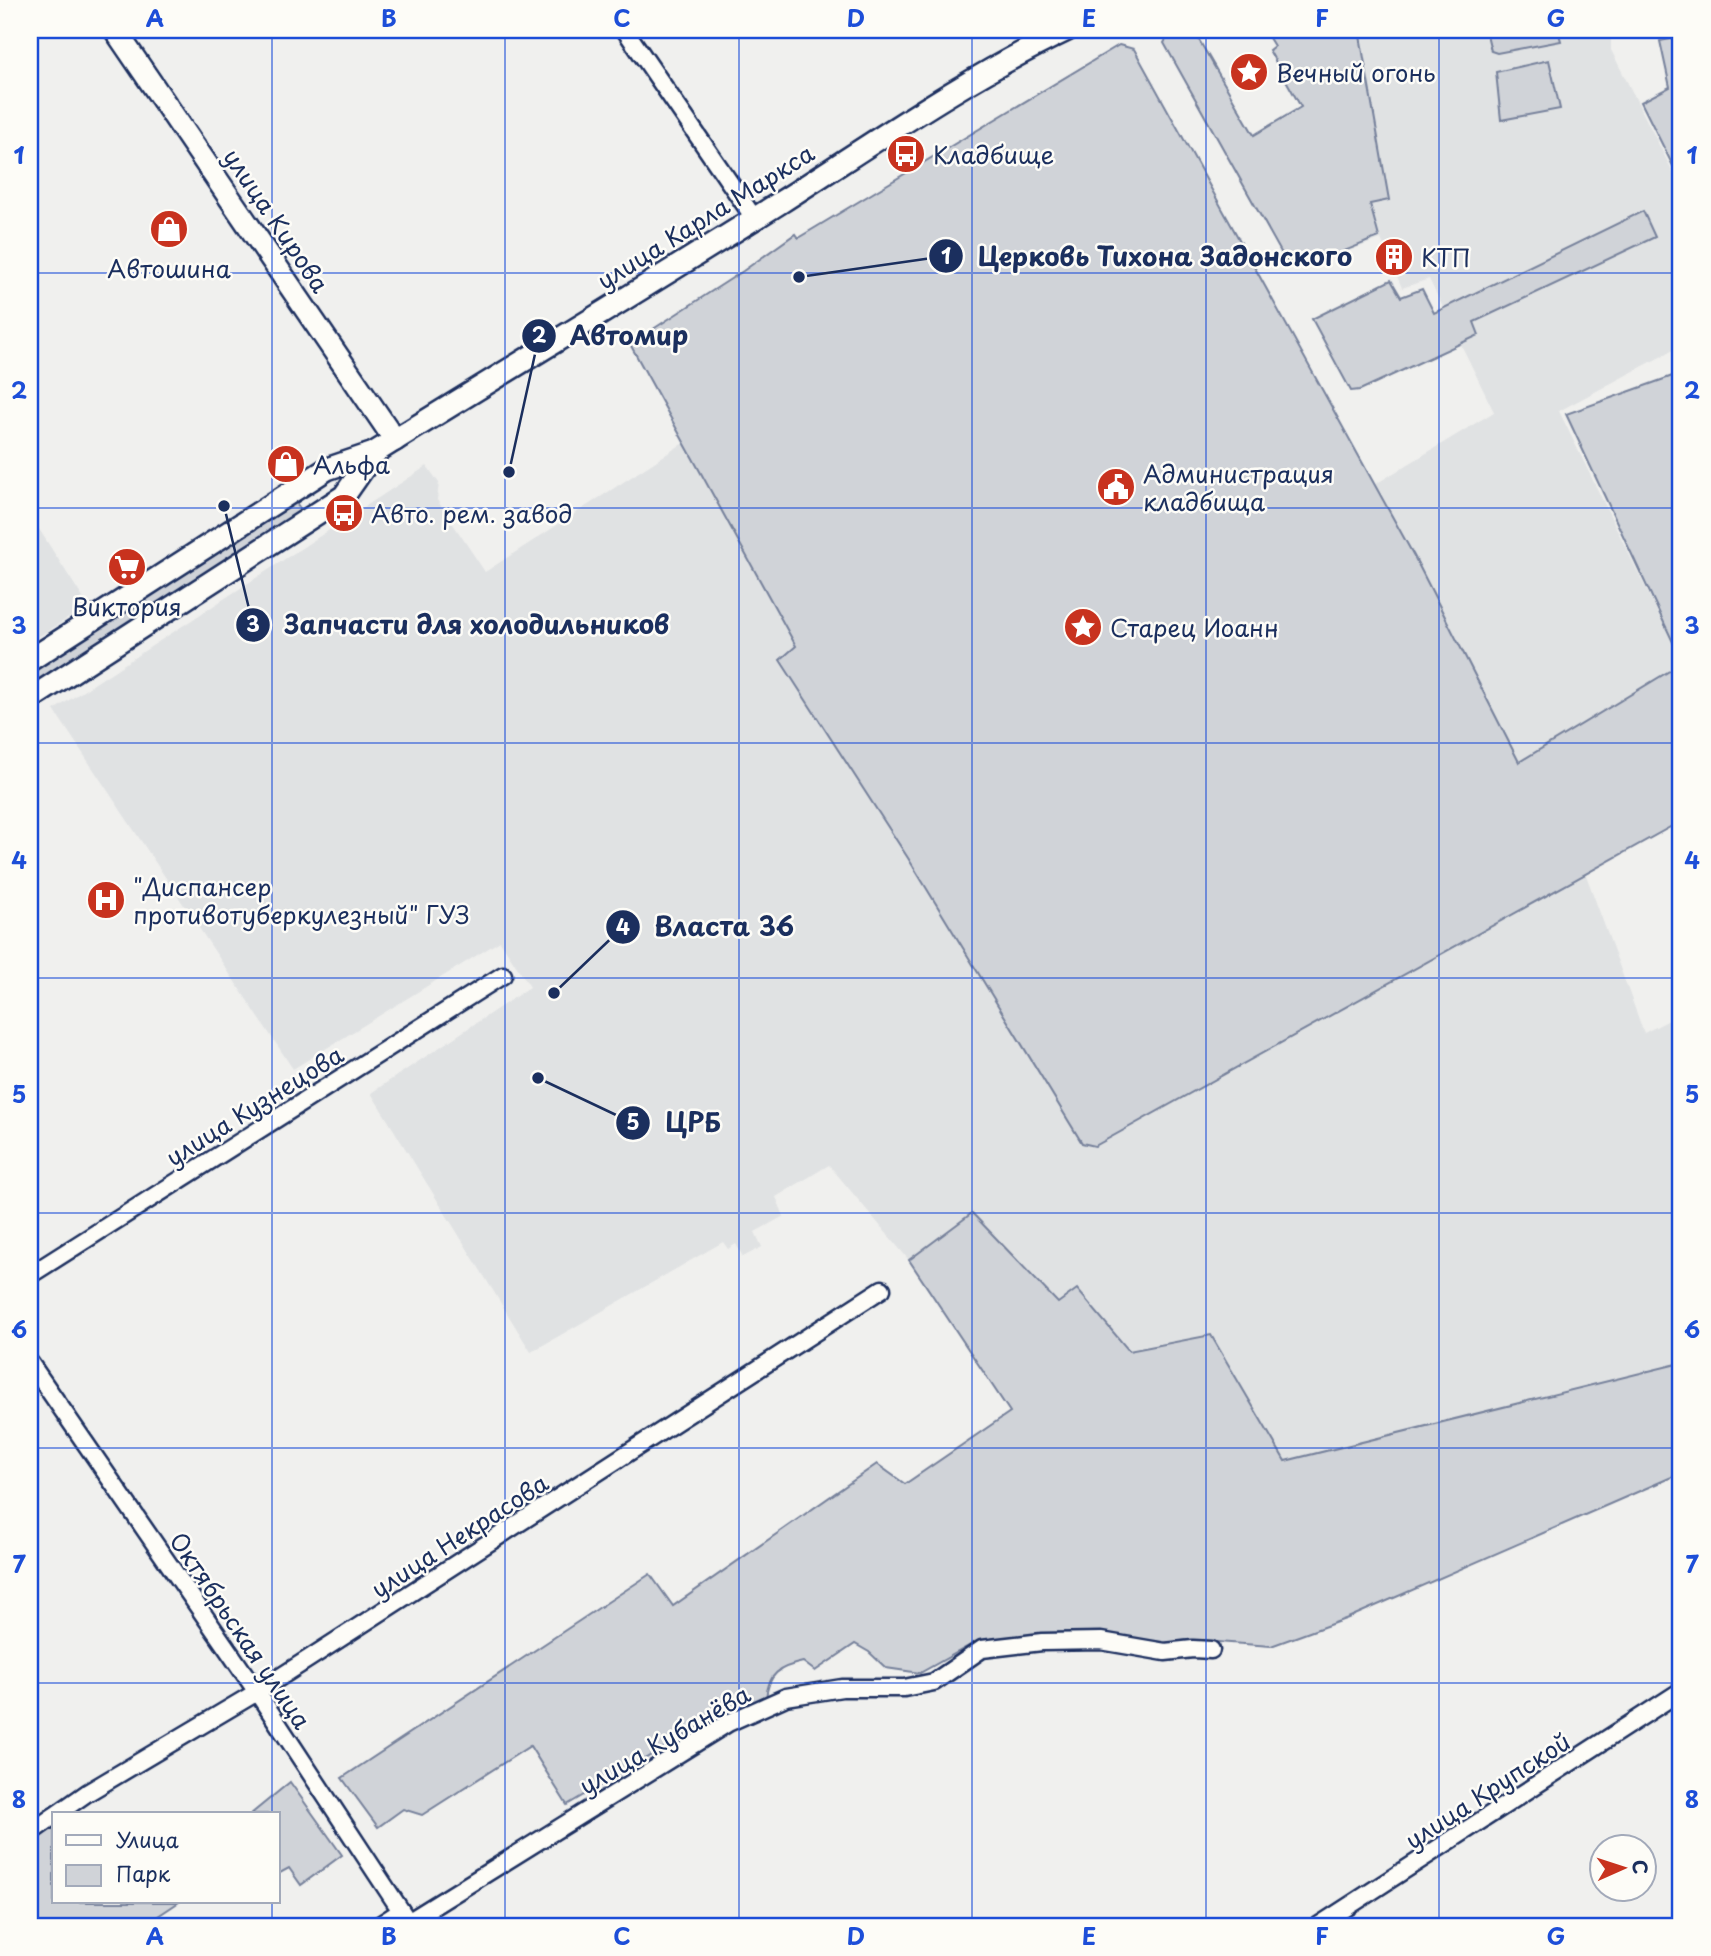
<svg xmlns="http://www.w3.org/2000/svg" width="1711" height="1956" font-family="'Playpen Sans',sans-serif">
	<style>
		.built { fill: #e0e2e3 }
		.green { fill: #d0d3d8; stroke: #76819b; stroke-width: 2 }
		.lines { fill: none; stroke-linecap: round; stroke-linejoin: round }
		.minor-casing { stroke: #1b2f5e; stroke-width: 21 }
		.secondary-casing { stroke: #1b2f5e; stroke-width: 26 }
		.minor { stroke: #fdfcf7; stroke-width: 16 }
		.secondary { stroke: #fdfcf7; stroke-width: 21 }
		.grid { fill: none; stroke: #1d4ed8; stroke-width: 2; stroke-opacity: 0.55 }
		.labels { text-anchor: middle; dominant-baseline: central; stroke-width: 5; stroke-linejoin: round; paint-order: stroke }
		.poi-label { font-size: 24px; fill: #1b2f5e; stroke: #fdfcf7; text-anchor: start }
		.street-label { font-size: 24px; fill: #1b2f5e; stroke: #fdfcf7 }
		.leader { fill: none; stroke: #1b2f5e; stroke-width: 2.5 }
		.callout-dot { fill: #1b2f5e; stroke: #fdfcf7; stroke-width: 2.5 }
		.mark-label { font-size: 21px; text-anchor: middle; font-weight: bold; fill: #fff }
		.callout-label { font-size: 26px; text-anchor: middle; font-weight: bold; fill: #1b2f5e; stroke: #fdfcf7; stroke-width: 5; stroke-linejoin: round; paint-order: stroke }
		.neatline { fill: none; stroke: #1d4ed8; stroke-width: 2.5 }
		.grid-label { font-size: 23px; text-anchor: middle; font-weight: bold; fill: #1d4ed8 }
	</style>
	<rect width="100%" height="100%" fill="#f0f0ee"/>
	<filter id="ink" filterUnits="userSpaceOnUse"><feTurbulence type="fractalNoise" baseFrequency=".0143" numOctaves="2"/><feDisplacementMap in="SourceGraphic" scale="14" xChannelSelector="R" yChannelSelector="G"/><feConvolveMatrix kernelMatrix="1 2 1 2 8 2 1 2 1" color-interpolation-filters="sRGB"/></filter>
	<g filter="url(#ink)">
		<g class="built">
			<path d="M1306,30H1621L1622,35L1611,39V50L1681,188V346L1559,411L1681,660V664L1519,762L1414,556L1374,485L1494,412L1429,279L1402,288L1381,239L1351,250Z"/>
			<path d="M685,442L796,646L780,660L908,858L1082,1143L1095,1146L1586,875L1644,1033L1681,1014V1363L1284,1461L1211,1335L1129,1352L1078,1289L1058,1304L972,1213L909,1260L829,1165L776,1197L784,1216L755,1232L762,1247L743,1257L736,1244L728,1249L723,1242L531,1352L371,1093L530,987L500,941L293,1069L54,710L427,466L439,483L437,500L485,572Z"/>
			<path d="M30,515L88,606L30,642Z"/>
		</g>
		<g class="green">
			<path d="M1190,30H1197L1199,40L1254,135L1301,107L1269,50L1274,46L1266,33L1274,30H1359L1389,200L1370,204L1379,237C1362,243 1304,271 1289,263C1286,261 1284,257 1282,254L1164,43L1169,34Z"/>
			<path d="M1486,30H1558L1561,41L1497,53L1491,51Z"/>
			<path d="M1681,37V182L1641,102L1670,87L1660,41Z"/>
			<path d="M1119,45L1134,49L1414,556L1519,762L1681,664V821L1095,1146L1082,1143L908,858L780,660L796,646L630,344L743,271L795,234L798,238Z"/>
			<path d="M1549,60L1560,109L1501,120L1496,72Z"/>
			<path d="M1643,211L1655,237L1474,322L1479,335L1360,390L1351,391L1312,319L1391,280L1401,297L1422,289L1434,313Z"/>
			<path d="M1681,373V659L1566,414Z"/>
			<path d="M294,500L302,511L30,688V670Z"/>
			<path d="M972,1213L1058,1303L1077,1289L1129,1351L1211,1335L1285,1461L1681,1363V1473L1348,1618L1271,1646L1190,1640L1164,1643L1103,1634L1043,1633L976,1642L920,1673L886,1668L869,1652L855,1644L815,1671L803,1662C780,1667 768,1673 766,1699L724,1712L567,1805L530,1746L422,1815L403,1809L378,1827L342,1778L650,1574L673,1606L877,1464L905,1484L1010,1412L909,1260Z"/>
			<path d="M290,1782L342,1855L301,1885L289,1868L278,1874V1814H251Z"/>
			<path d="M54,1826V1902H179L143,1926H30V1842Z"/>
		</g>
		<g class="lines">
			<defs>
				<g id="minor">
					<path d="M625,30L754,218"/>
					<path d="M30,1275L503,975"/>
					<path d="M30,1363L257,1692L411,1926"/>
					<path d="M57,1814L87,1793L257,1692L882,1289"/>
					<path d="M30,1833L54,1816"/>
					<path d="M408,1922L728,1723L786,1697L842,1688H904L934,1682L982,1649L1042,1642L1101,1641L1165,1652L1193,1649L1211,1650"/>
					<path d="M378,1926L401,1911"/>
					<path d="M1318,1926L1681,1691"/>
				</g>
				<g id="secondary">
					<path d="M115,30L395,440"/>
					<path d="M30,660L327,469L374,453C509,369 646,287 781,202C875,142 966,78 1067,30"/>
					<path d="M30,699L344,496L374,453"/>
				</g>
			</defs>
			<use href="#minor" class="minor-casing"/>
			<use href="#secondary" class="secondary-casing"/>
			<use href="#minor" class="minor"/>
			<use href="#secondary" class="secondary"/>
		</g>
	</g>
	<path class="grid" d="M272,30V1814M505,30V1926M739,30V1926M972,30V1926M1206,30V1926M1439,30V1926M30,273H1681M30,508H1681M30,743H1681M30,978H1681M30,1213H1681M30,1448H1681M30,1683H1681M272,1902V1926"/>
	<defs>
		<symbol id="sight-disc" viewBox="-11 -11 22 22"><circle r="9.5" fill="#c8321e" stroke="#fdfcf7"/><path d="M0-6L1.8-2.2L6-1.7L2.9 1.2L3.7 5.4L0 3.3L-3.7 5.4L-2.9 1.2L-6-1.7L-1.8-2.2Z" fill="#fff"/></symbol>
		<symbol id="bus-disc" viewBox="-11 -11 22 22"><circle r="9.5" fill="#c8321e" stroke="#fdfcf7"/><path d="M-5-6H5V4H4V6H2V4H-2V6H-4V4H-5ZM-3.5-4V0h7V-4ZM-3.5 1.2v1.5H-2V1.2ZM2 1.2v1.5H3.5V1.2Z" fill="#fff"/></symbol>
		<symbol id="shop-disc" viewBox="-11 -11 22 22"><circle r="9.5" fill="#c8321e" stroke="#fdfcf7"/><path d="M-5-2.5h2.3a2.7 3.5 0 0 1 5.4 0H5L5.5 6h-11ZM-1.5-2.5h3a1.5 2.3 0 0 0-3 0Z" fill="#fff"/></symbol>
		<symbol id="building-disc" viewBox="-11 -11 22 22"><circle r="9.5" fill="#c8321e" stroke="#fdfcf7"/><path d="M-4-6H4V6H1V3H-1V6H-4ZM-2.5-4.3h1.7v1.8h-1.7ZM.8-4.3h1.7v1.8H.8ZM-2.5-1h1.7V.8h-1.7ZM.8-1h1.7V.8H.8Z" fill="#fff"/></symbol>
		<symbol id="civic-disc" viewBox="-11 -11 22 22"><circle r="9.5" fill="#c8321e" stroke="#fdfcf7"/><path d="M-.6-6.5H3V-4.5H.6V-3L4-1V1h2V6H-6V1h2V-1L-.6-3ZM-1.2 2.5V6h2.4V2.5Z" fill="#fff"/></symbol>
		<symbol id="supermarket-disc" viewBox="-11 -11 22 22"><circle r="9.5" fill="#c8321e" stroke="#fdfcf7"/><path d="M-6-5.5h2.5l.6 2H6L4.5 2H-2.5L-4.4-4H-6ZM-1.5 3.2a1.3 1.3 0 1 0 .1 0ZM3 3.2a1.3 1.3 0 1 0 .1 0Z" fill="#fff"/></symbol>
		<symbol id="hospital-disc" viewBox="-11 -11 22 22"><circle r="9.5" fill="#c8321e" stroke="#fdfcf7"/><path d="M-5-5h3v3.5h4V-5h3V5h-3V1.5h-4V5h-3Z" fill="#fff"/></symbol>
	</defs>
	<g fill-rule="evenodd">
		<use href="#sight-disc" x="1227" y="50" width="44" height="44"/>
		<use href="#bus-disc" x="884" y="132" width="44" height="44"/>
		<use href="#shop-disc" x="147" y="207" width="44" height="44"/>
		<use href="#building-disc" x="1372" y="235" width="44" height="44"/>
		<use href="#shop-disc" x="264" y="442" width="44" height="44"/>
		<use href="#civic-disc" x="1094" y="465" width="44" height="44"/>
		<use href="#bus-disc" x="322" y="491" width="44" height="44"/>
		<use href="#supermarket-disc" x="105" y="545" width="44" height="44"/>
		<use href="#sight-disc" x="1061" y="605" width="44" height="44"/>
		<use href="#hospital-disc" x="84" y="878" width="44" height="44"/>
	</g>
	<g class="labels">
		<g class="poi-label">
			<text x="1276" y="72">Вечный огонь</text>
			<text x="933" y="154">Кладбище</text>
			<text x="1421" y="257">КТП</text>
			<text x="169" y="268" text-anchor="middle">Автошина</text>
			<text x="313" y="464">Альфа</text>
			<text x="1143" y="473">Администрация<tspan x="1143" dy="28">кладбища</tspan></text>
			<text x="371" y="513">Авто. рем. завод</text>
			<text x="127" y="606" text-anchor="middle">Виктория</text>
			<text x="1110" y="627">Старец Иоанн</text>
			<text x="133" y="886">"Диспансер<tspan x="133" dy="28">противотуберкулезный" ГУЗ</tspan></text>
		</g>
		<g class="street-label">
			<text transform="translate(705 216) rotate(-32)">улица Карла Маркса</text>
			<text transform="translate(277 220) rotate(56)">улица Кирова</text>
			<text transform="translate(254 1105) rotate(-32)">улица Кузнецова</text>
			<text transform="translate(459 1535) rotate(-33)">улица Некрасова</text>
			<text transform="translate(241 1630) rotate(56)">Октябрьская улица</text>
			<text transform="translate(664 1739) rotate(-30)">улица Кубанёва</text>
			<text transform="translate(1487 1790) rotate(-33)">улица Крупской</text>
		</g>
	</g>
	<path class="leader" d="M799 277L946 256M509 472L539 336M224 506L253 625M554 993L623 927M538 1078L633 1123"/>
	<g class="callout-dot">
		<circle cx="799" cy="277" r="7"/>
		<circle cx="509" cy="472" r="7"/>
		<circle cx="224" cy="506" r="7"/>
		<circle cx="554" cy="993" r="7"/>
		<circle cx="538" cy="1078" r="7"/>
		<circle cx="946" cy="256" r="18"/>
		<circle cx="539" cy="336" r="18"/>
		<circle cx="253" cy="625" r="18"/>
		<circle cx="623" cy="927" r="18"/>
		<circle cx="633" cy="1123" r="18"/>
	</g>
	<g class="mark-label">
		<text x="946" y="264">1</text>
		<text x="539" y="343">2</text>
		<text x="253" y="632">3</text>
		<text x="623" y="935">4</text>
		<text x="633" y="1130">5</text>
	</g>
	<g class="callout-label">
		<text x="1165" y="266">Церковь Тихона Задонского</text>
		<text x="629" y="345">Автомир</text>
		<text x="477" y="634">Запчасти для холодильников</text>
		<text x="724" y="936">Власта 36</text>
		<text x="693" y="1132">ЦРБ</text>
	</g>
	<rect width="1711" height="1956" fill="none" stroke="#fdfcf7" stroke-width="77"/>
	<rect x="52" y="1812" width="228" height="91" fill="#fdfcf7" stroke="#a3aaba" stroke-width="2"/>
	<rect x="66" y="1835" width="35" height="10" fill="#fdfcf7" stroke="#a3aaba" stroke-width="2"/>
	<text x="116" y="1848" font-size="21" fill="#1b2f5e">Улица</text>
	<rect x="66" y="1865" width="35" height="21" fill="#d0d3d8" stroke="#a3aaba" stroke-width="2"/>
	<text x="116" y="1882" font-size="21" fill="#1b2f5e">Парк</text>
	<g transform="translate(1623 1868) rotate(87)"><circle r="33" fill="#fdfcf7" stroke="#a3aaba" stroke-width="2"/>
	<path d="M0-5L12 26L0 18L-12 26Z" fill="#c8321e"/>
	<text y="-10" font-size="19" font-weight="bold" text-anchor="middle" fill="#1b2f5e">С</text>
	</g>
	<rect x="38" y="38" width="1634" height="1880" class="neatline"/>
	<g class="grid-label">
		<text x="155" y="27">A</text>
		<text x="389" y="27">B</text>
		<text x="622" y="27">C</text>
		<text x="856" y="27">D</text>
		<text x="1089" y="27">E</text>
		<text x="1322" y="27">F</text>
		<text x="1556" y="27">G</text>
		<text x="19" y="164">1</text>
		<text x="1692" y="164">1</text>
		<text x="19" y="399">2</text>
		<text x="1692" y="399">2</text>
		<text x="19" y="634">3</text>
		<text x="1692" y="634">3</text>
		<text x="19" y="869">4</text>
		<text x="1692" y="869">4</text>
		<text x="19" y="1103">5</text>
		<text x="1692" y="1103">5</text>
		<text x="19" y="1338">6</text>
		<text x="1692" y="1338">6</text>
		<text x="19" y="1573">7</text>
		<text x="1692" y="1573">7</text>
		<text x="19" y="1808">8</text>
		<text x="1692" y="1808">8</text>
		<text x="155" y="1945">A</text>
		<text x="389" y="1945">B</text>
		<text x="622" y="1945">C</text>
		<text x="856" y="1945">D</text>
		<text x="1089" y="1945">E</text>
		<text x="1322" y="1945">F</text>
		<text x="1556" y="1945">G</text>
	</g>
</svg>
